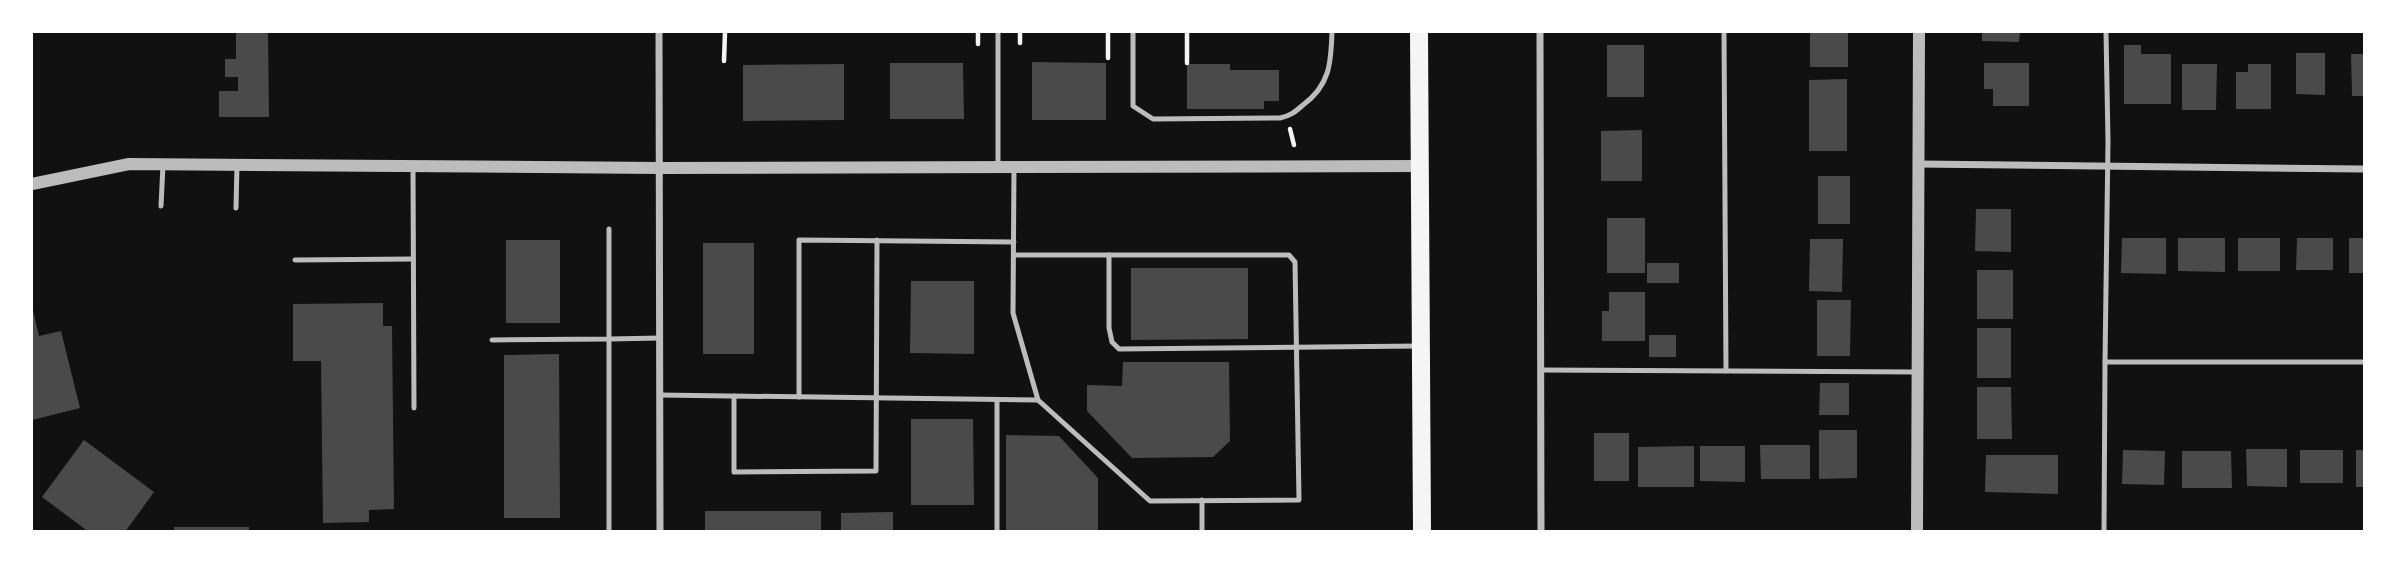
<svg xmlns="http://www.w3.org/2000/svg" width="2396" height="563" font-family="Helvetica,sans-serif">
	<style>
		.building { fill: #4a4a4a }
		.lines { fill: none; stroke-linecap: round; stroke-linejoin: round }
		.path { stroke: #f5f5f5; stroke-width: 4.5 }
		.service { stroke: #bcbcbc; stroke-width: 5 }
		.minor { stroke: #bcbcbc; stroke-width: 7 }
		.tertiary { stroke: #bcbcbc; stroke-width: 12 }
		.primary { stroke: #f5f5f5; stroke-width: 18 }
	</style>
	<rect width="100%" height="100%" fill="#111"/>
	<g class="building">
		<path d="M236,32H268L269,117H219V91H238V77H225V59H236Z"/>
		<rect x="1810" y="32" width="38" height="35"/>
		<path d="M1982,32H2020L2019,42L1982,41Z"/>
		<rect x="1607" y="45" width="37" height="52"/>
		<path d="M2124,45H2141V54H2171V104H2124Z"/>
		<path d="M2296,53H2325V95L2296,94Z"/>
		<path d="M2351,54H2364V96H2352Z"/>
		<path d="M1032,62L1106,63V120H1032Z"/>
		<path d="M890,63H963L964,119H890Z"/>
		<path d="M1984,63H2029V106H1993V89H1984Z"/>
		<path d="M844,64V120L743,121V65Z"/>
		<path d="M1187,64H1230V70H1279V101H1264V109H1187Z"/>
		<path d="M2182,64H2217L2216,110H2182Z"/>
		<path d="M2248,64H2271V109H2236V72H2248Z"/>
		<path d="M1847,79V151H1809V80Z"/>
		<path d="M1642,130V181H1601V131Z"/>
		<rect x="1818" y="176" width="32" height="48"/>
		<path d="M1976,209H2011V252L1975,251Z"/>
		<rect x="1607" y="218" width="38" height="55"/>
		<path d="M2122,238H2166V274L2121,273Z"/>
		<path d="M2178,238H2225V272L2178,271Z"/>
		<rect x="2238" y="238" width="42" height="33"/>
		<path d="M2297,238H2333V270H2296Z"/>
		<rect x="2349" y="238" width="15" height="35"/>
		<path d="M1810,239H1843L1842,292L1809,291Z"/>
		<rect x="506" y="240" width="54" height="83"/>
		<rect x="703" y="243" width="51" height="111"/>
		<rect x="1647" y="263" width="32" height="20"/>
		<path d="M1131,268H1248V339L1131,340Z"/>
		<rect x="1977" y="270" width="36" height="49"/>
		<path d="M911,281H974V354L910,353Z"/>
		<path d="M1609,292H1645V341H1602V311H1609Z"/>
		<path d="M1817,300H1851L1850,356H1817Z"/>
		<path d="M383,303V326H392L394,509L369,510V522L323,523L321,361H293V304Z"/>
		<path d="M32,306L39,336L61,331L80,408L32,420Z"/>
		<rect x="1977" y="328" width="34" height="50"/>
		<rect x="1649" y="335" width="27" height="22"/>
		<path d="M559,354L560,518H504V355Z"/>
		<path d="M1123,362H1229L1230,441L1213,457L1132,458L1087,411V385L1122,386Z"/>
		<path d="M1820,383H1849V415H1819Z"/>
		<path d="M1977,387H2011L2012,439H1977Z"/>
		<path d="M911,419H973L974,505H911Z"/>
		<path d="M1819,430H1857V478L1819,479Z"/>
		<rect x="1594" y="433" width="35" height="48"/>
		<path d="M1006,435L1059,436L1098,478V532H1006Z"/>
		<path d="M84,440L154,492L125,532H89L42,497Z"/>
		<path d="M1760,445H1810V479H1761Z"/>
		<path d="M1694,446V487H1638V447Z"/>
		<path d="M1700,446H1745V482L1700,481Z"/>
		<path d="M2246,449H2287V487L2247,486Z"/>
		<path d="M2123,450L2165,451L2164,485L2122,484Z"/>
		<rect x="2300" y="450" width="43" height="33"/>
		<rect x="2356" y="450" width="8" height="37"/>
		<path d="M2182,451H2231L2232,488H2182Z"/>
		<path d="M1986,455H2058V494L1985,492Z"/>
		<rect x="705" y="511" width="116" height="21"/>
		<path d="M893,512V532H841V513Z"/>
		<rect x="174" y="527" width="75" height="5"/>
	</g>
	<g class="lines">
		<g class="path">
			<path d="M1108,32V58"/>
			<path d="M1187,32V63"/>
			<path d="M1020,43V32"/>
			<path d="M978,44V32"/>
			<path d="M724,61L725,32"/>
			<path d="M1290,129L1294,145"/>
		</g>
		<g class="service">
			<path d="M998,32V165"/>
			<path d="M1133,32V106L1153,119L1280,118C1290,116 1295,112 1303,105C1330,85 1331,63 1332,32"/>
			<path d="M1724,32L1726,371"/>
			<path d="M2106,32L2108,141L2105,362H2364"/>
			<path d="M413,166L414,408"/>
			<path d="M161,206L163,165"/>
			<path d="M236,208L237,165"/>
			<path d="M1014,255H1289L1295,262L1299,500L1150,501L1038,400L1013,313L1014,167"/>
			<path d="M1109,255V328L1112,342L1119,349L1418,346"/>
			<path d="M295,260L413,259"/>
			<path d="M492,340L609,339V229"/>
			<path d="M1541,370L1918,372"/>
			<path d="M660,395L1038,400"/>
			<path d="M734,396V472L876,471L877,240"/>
			<path d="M799,397V240L1014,242"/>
			<path d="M1202,500V532"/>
			<path d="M609,532V339L660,338"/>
			<path d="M997,532V400"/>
			<path d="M2104,532L2105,362"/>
		</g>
		<g class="minor">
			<path d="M659,32L660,532"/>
			<path d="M1540,32L1541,532"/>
			<path d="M1918,164L2364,169"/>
		</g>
		<g class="tertiary">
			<path d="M32,184L129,164L660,168L1420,166"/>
			<path d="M1917,532L1919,32"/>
		</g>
		<path class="primary" d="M1419,32L1422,532"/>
	</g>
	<rect width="2396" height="563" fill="none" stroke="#ffffff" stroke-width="66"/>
</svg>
